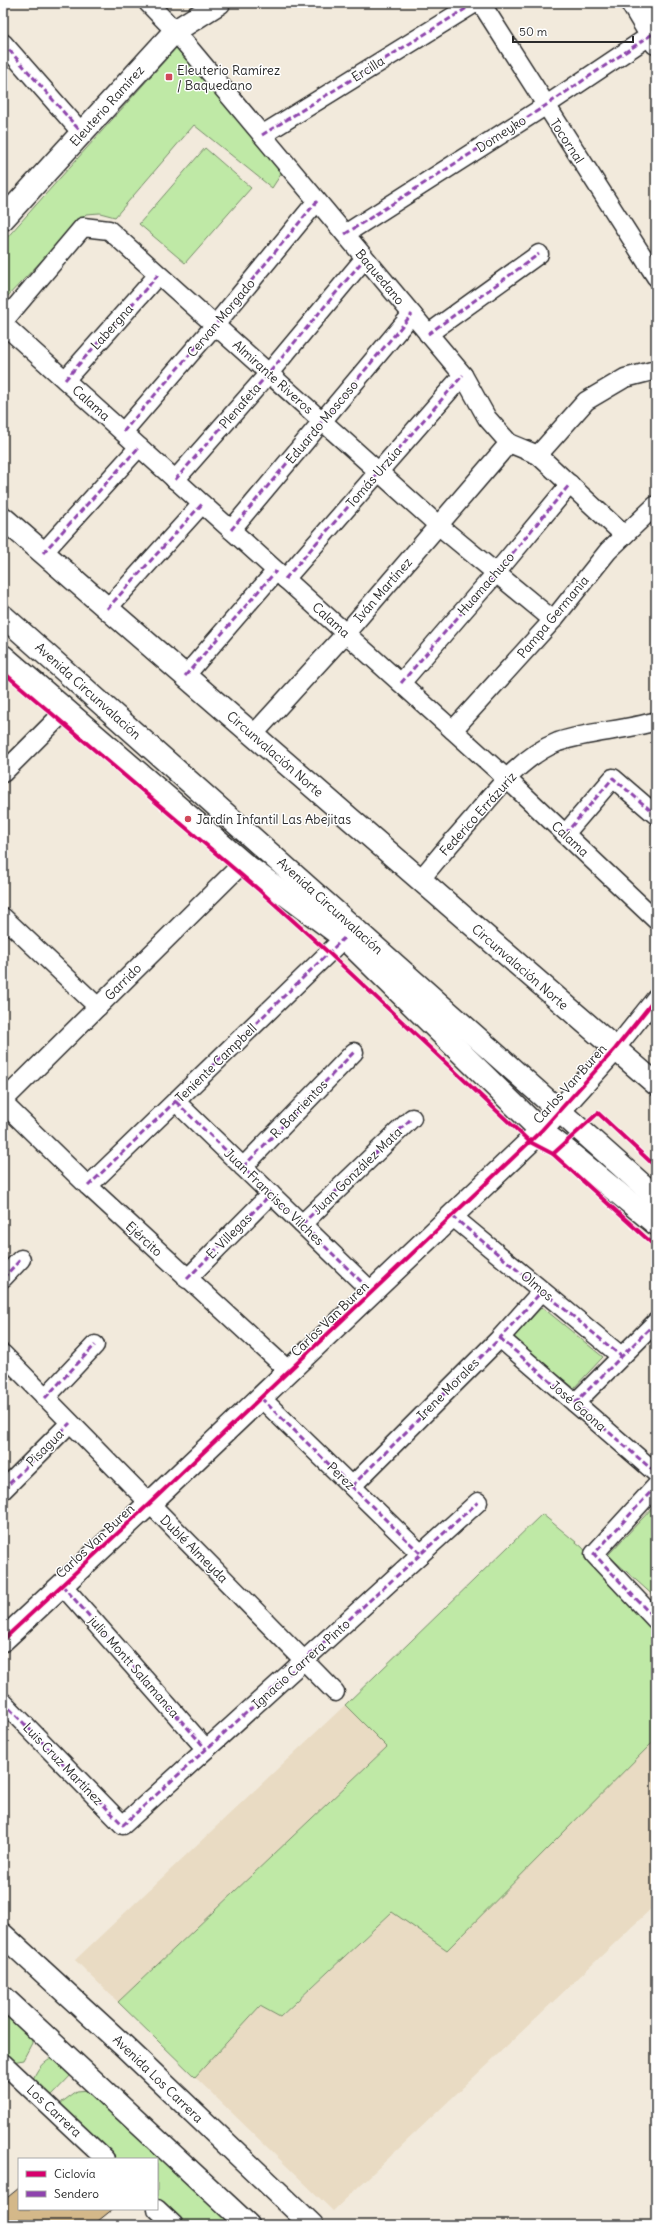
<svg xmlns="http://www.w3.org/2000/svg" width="659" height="2228" font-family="Delius,sans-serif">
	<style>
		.built { fill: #e9dbc3 }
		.green { fill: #bfe9a6; stroke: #758a68 }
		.building { fill: #d4b889; stroke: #2b2b2b }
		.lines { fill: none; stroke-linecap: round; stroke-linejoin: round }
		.street-casing { stroke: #2b2b2b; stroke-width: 21 }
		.secondary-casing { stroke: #2b2b2b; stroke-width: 25 }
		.primary-casing { stroke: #2b2b2b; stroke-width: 25 }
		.street { stroke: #fff; stroke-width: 18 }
		.secondary { stroke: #fff; stroke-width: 22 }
		.primary { stroke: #fff; stroke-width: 22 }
		.quiet { stroke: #8e44ad; stroke-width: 3; stroke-dasharray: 6 3; stroke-linecap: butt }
		.cycleway-casing { stroke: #fff; stroke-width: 6 }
		.cycleway { stroke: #d6006c; stroke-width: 4 }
		.poi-dot { fill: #d1495b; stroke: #fff; stroke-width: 1.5 }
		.labels { text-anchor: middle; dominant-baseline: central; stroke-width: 3; stroke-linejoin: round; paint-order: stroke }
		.street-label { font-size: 13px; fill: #2b2b2b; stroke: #fff }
		.poi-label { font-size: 13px; fill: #2b2b2b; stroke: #fff; text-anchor: start }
	</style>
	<rect width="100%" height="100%" fill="#f2eadc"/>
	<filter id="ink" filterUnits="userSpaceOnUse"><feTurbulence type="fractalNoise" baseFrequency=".025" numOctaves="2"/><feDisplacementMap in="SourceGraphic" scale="8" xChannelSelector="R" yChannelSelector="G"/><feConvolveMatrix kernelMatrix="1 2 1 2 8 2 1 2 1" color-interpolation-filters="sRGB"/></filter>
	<g filter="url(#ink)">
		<g class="built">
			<path d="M345,1705L387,1747L118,2002L75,1960Z"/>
			<path d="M656,1739V1904L333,2211L195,2077L260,2006L281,2017L392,1912Z"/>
		</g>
		<g class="green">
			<path d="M176,48L283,171L272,188L194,125L115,217L100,213L86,214L4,300L3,242Z"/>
			<path d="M205,148L251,188L185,263L139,224Z"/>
			<path d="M542,1307L603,1357L574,1388L513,1338Z"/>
			<path d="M656,1504V1598L608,1555Z"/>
			<path d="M542,1514L582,1547L656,1631V1739L447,1950L392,1912L280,2017L260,2006L195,2077L118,2002L387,1747L345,1705Z"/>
			<path d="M3,2002L31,2031L32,2043L23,2060L13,2062L3,2053Z"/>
			<path d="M56,2056L73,2073L51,2096H44L32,2083C35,2071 44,2059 56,2056Z"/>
			<path d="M89,2090L241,2225H183L157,2201V2159H113L60,2109L62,2102L77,2091Z"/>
		</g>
		<path class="building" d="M19,2188V2209H113L93,2225H3V2201Z"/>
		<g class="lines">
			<defs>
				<g id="street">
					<path d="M148,3L175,31L463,375L487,418L509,443L538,455L624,535"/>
					<path d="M481,3L656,277"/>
					<path d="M3,43L82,133"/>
					<path d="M262,135L475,3"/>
					<path d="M345,234L545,106L651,35H656"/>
					<path d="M3,322L83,227L109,230L438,525L553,620"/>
					<path d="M3,324L507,779L656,920"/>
					<path d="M428,334L539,254"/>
					<path d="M65,380L158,275"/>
					<path d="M123,432L215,325L317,201"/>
					<path d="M538,455L586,401L625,378L656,370"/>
					<path d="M175,480L269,373L365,258"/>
					<path d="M231,530L412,314"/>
					<path d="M43,553L139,447"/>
					<path d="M285,579L463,375"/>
					<path d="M107,609L202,504"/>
					<path d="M185,676L276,571"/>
					<path d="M401,683L496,573L570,484"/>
					<path d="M453,730L553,620L608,551L656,505"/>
					<path d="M253,735L346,633L509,443"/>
					<path d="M3,773L66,710"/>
					<path d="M565,834L613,778L656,815"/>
					<path d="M420,880C437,859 455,838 473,818C497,789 522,756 558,742C590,731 624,731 656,721"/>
					<path d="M3,917L98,1007"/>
					<path d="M615,1049L656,998"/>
					<path d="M3,1101L243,863"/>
					<path d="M176,1102L372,1292"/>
					<path d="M3,1103L88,1186L289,1371"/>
					<path d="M243,1167L354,1052"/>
					<path d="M88,1186L344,938"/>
					<path d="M452,1216L621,1356"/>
					<path d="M302,1224L412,1118"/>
					<path d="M3,1278L21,1259"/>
					<path d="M187,1279L271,1194"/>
					<path d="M500,1338L656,1473"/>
					<path d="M3,1354L335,1692"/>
					<path d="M45,1398L95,1345"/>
					<path d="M261,1398L421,1554"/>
					<path d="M575,1403L656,1322"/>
					<path d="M352,1486L500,1338L542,1291"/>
					<path d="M656,1486L594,1554L656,1620"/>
					<path d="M3,1490L70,1423"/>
					<path d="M62,1585L206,1749"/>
					<path d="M3,1702L123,1825L478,1502"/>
					<path d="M3,2063L105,2159"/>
					<path d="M157,2209L174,2225"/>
				</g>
				<g id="secondary">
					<path d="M632,3L656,43"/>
					<path d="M653,3L656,7"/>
					<path d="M3,219L175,31L219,3"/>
					<path d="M3,518L656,1084"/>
					<path d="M3,1640L149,1504L541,1131L615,1049"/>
				</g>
				<g id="primary">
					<path d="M3,616L656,1197"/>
					<path d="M3,656L243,863L344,938L541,1131L561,1146L656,1224"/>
					<path d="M3,1935L125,2047L312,2225"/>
					<path d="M3,1997L248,2225"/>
				</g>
			</defs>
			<use href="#street" class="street-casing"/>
			<use href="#secondary" class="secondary-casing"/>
			<use href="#primary" class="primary-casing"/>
			<use href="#street" class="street"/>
			<use href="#secondary" class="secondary"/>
			<use href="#primary" class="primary"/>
			<g class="quiet">
				<path d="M3,43L82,133"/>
				<path d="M262,135L475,3"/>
				<path d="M345,234L545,106L651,35H656"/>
				<path d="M428,334L539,254"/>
				<path d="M65,380L158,275"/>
				<path d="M123,432L215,325L317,201"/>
				<path d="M175,480L269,373L365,258"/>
				<path d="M231,530L412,314"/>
				<path d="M43,553L139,447"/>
				<path d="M285,579L463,375"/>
				<path d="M107,609L202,504"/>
				<path d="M185,676L276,571"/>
				<path d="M401,683L496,573L570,484"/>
				<path d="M565,834L613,778L656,815"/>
				<path d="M176,1102L372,1292"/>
				<path d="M243,1167L354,1052"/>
				<path d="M88,1186L344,938"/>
				<path d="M452,1216L621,1356"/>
				<path d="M302,1224L412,1118"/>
				<path d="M3,1278L21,1259"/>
				<path d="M187,1279L271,1194"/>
				<path d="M500,1338L656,1473"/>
				<path d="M45,1398L95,1345"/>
				<path d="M261,1398L421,1554"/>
				<path d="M575,1403L656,1322"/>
				<path d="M352,1486L500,1338L542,1291"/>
				<path d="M656,1486L594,1554L656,1620"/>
				<path d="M3,1490L70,1423"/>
				<path d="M62,1585L206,1749"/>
				<path d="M3,1702L123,1825L478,1502"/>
			</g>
			<defs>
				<g id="cycleway">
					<path d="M3,672L259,890L329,953L530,1142L553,1154L656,1247"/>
					<path d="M553,1154L598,1113L656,1167"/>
					<path d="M3,1640L149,1504L541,1131L615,1049L656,998"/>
				</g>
			</defs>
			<use href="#cycleway" class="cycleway-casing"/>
			<use href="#cycleway" class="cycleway"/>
		</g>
	</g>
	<g class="poi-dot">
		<rect x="165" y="73" width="8" height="8" rx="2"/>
		<circle cx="188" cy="819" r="4"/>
	</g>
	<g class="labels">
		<g class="street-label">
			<text transform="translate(368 69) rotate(-32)">Ercilla</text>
			<text transform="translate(107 106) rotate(-48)">Eleuterio Ramírez</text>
			<text transform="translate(501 134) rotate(-33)">Domeyko</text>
			<text transform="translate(567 141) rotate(57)">Tocornal</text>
			<text transform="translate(380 277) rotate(50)">Baquedano</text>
			<text transform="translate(221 318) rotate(-50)">Cervan Morgado</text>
			<text transform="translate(112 327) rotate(-48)">Labergna</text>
			<text transform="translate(273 377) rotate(42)">Almirante Riveros</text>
			<text transform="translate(91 403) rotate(42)">Calama</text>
			<text transform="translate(240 406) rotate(-49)">Plenafeta</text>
			<text transform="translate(322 422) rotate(-50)">Eduardo Moscoso</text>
			<text transform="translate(374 477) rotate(-49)">Tomás Urzúa</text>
			<text transform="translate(486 584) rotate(-49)">Huamachuco</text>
			<text transform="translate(383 590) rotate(-49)">Iván Martínez</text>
			<text transform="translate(553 617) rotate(-50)">Pampa Germania</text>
			<text transform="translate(331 620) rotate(42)">Calama</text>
			<text transform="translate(88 691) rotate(42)">Avenida Circunvalación</text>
			<text transform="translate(275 754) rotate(41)">Circunvalación Norte</text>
			<text transform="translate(478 814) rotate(-48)">Federico Errázuriz</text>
			<text transform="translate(570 839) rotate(43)">Calama</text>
			<text transform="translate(330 906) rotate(42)">Avenida Circunvalación</text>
			<text transform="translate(520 967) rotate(41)">Circunvalación Norte</text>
			<text transform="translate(123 982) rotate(-45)">Garrido</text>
			<text transform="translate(216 1063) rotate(-44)">Teniente Campbell</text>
			<text transform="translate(570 1084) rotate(-48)">Carlos Van Buren</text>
			<text transform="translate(299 1109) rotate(-46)">R. Barrientos</text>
			<text transform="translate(357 1171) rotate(-44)">Juan González Mata</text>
			<text transform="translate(274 1197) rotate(44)">Juan Francisco Vilches</text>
			<text transform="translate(229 1236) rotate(-45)">E. Villegas</text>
			<text transform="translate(144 1239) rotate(43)">Ejército</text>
			<text transform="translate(537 1286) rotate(40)">Olmos</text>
			<text transform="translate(330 1319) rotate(-44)">Carlos Van Buren</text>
			<text transform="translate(448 1389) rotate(-45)">Irene Morales</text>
			<text transform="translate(578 1406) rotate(41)">José Gaona</text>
			<text transform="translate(45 1448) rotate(-45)">Pisagua</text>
			<text transform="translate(341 1476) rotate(44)">Perez</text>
			<text transform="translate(95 1541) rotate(-43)">Carlos Van Buren</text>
			<text transform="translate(194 1549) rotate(45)">Dublé Almeyda</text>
			<text transform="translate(301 1664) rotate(-42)">Ignacio Carrera Pinto</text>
			<text transform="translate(134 1667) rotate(49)">julio Montt Salamanca</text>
			<text transform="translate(63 1764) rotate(46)">Luis Cruz Martínez</text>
			<text transform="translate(158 2079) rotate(44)">Avenida Los Carrera</text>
			<text transform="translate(54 2111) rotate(43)">Los Carrera</text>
		</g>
		<g class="poi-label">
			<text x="177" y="70">Eleuterio Ramírez<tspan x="177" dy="15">/ Baquedano</tspan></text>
			<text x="196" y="819">Jardín Infantil Las Abejitas</text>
		</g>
	</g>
	<rect width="659" height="2228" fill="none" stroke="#fff" stroke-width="16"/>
	<rect x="8" y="8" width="643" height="2212" fill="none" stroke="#2b2b2b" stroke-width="1.5" filter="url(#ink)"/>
	<rect x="18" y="2158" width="140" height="52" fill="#ffffff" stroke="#aaaaaa"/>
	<rect x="26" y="2171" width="20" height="6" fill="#d6006c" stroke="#aaaaaa"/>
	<text x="54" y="2178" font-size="12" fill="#2b2b2b">Ciclovía</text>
	<rect x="26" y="2191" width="20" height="6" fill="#8e44ad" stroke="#aaaaaa"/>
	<text x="54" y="2198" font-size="12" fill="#2b2b2b">Sendero</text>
	<path d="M513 36v6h120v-6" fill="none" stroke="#2b2b2b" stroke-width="2"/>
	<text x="519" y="36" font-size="12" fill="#2b2b2b" stroke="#ffffff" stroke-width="3" paint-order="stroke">50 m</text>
</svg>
